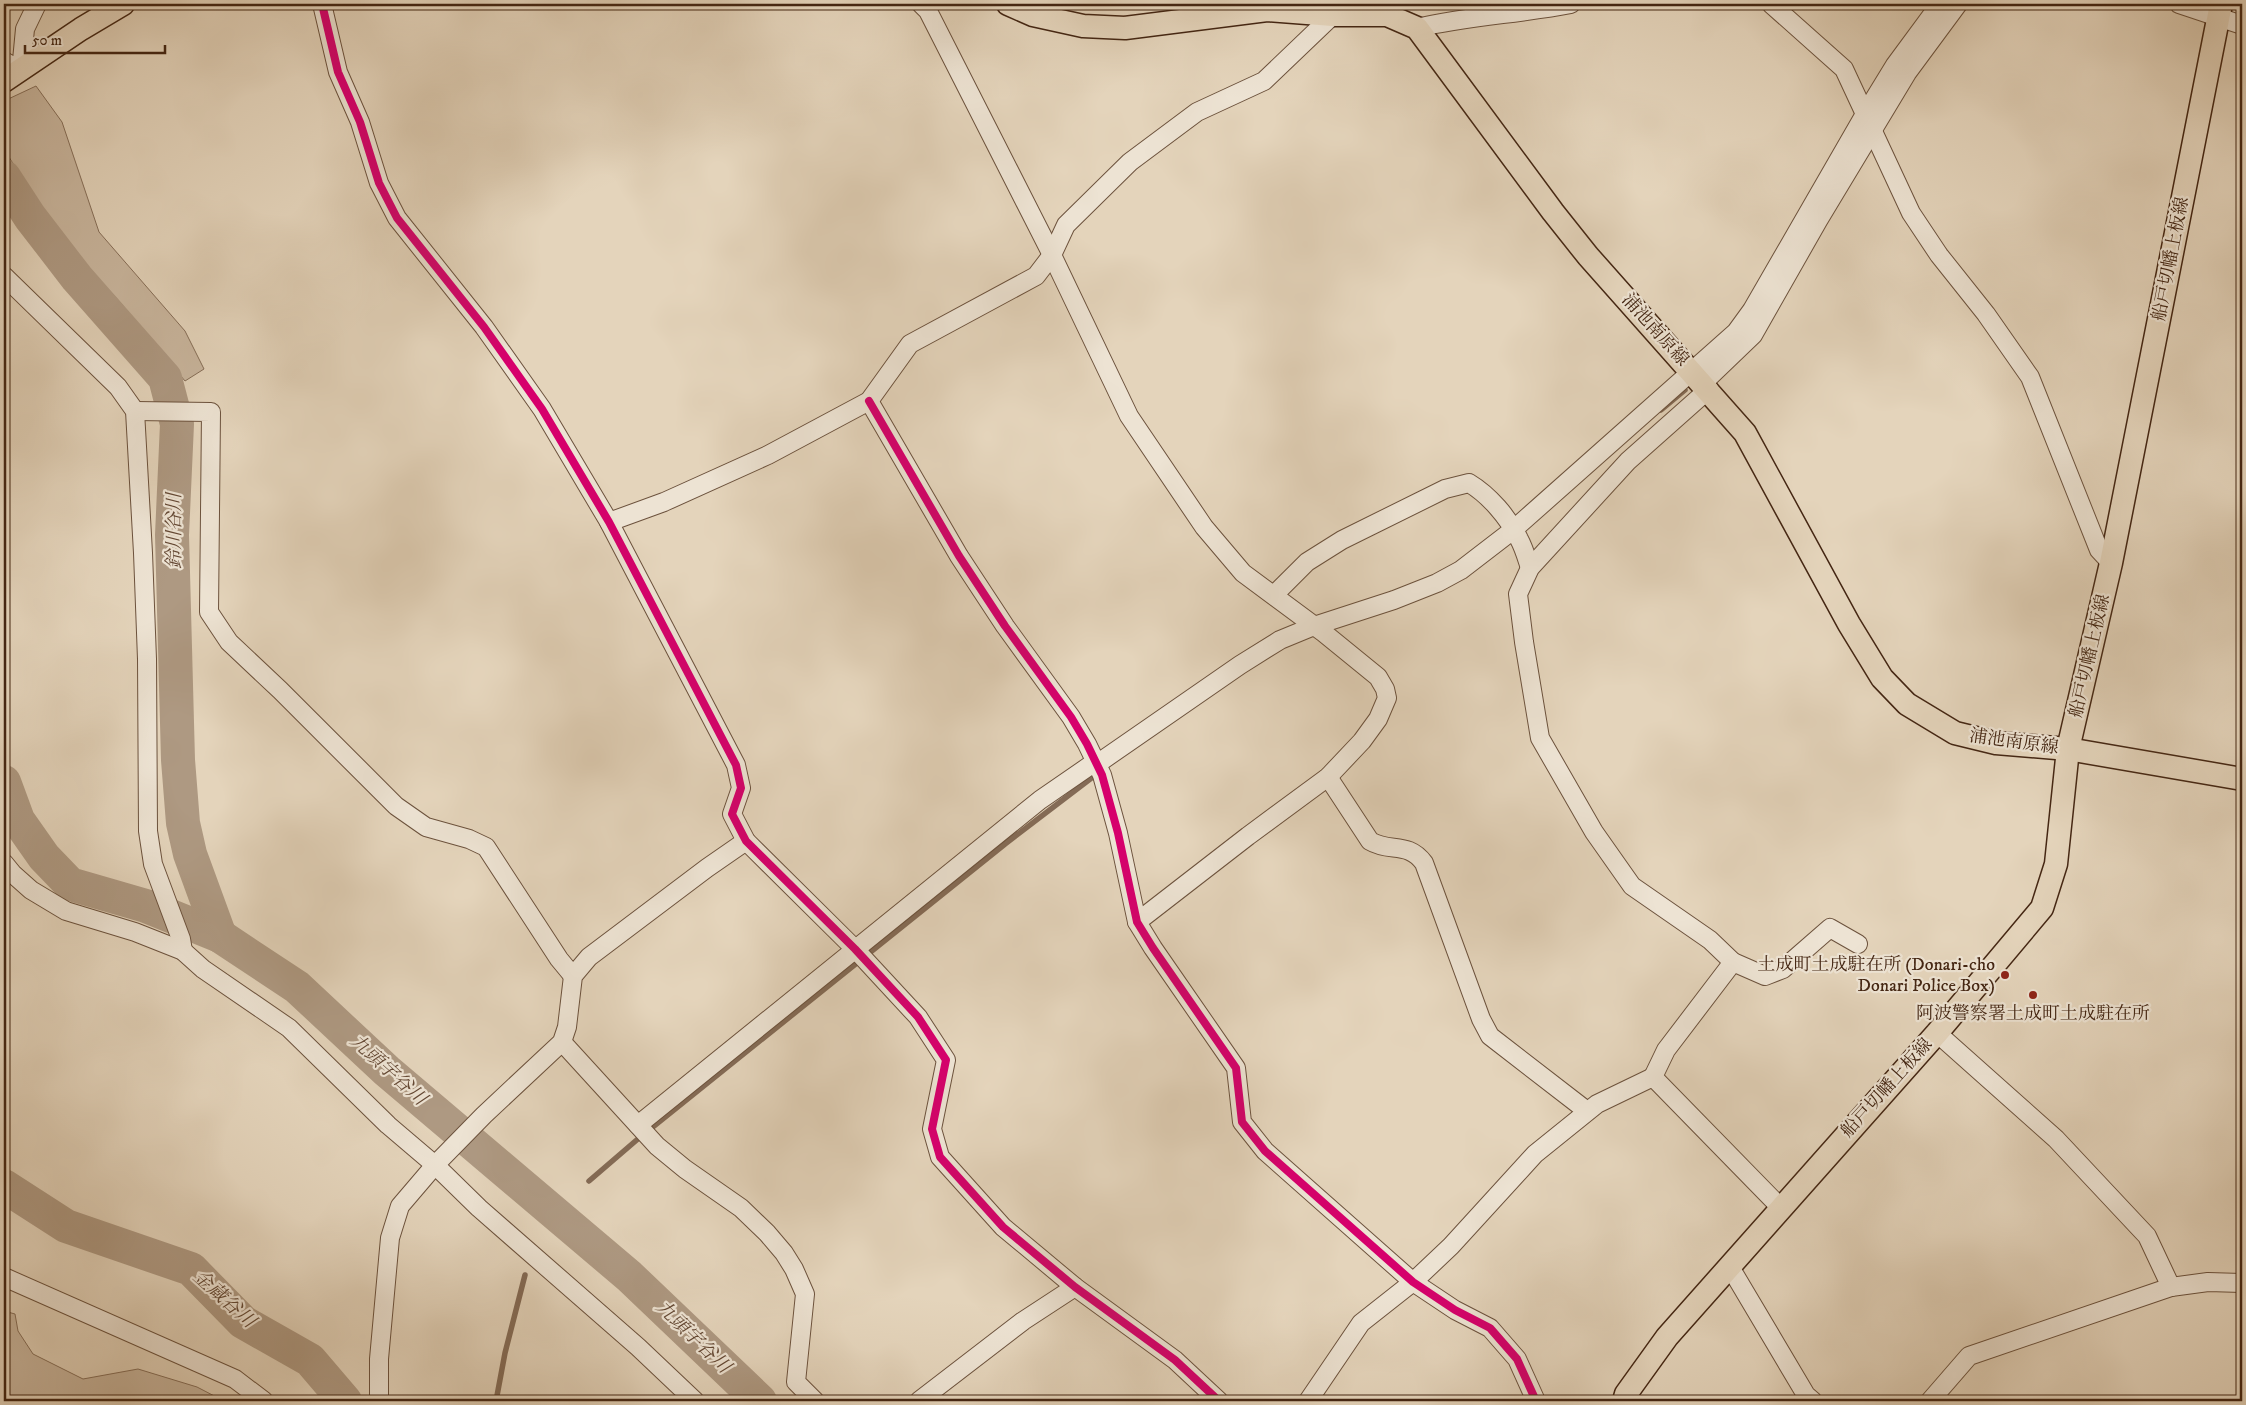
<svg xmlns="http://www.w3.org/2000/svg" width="2246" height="1405" font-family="'IM FELL DW Pica','Noto Serif JP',serif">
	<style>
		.green { fill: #c9b69e; stroke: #866e58 }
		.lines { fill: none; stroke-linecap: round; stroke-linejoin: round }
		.stream { stroke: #846b56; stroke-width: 5.5 }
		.river { stroke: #ae9982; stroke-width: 34 }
		.minor-casing { stroke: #6c523d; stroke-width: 20 }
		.major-casing { stroke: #442613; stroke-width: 25 }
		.minor { stroke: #ede3d3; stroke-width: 18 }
		.major { stroke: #e4d4bb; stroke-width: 22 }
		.cycleway-casing { stroke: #ede3d3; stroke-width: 11 }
		.cycleway { stroke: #d6006c; stroke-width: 8 }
		.poi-dot { fill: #8f2418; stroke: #ede3d3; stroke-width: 2 }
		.labels { text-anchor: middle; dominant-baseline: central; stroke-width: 4.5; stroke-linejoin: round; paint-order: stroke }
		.street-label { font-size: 18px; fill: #442613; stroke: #ede3d3 }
		.poi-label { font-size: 18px; fill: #442613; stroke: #ede3d3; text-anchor: end }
		.water-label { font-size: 19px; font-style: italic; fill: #644834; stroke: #ede3d3 }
	</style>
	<rect width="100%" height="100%" fill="#e4d4bb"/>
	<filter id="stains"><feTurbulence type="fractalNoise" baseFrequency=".004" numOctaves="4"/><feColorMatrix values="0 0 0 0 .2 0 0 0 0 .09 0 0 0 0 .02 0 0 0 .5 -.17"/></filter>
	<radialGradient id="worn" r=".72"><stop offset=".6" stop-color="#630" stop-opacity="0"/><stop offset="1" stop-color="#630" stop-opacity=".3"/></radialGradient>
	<g class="green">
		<path d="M36,86L62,122L99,232L185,331L204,369L185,381L119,301L56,233L4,149V101Z"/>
		<path d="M4,1311L15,1314L18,1331L33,1354L83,1379L138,1369L197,1387L224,1401H4Z"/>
	</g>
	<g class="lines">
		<g class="stream">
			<path d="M1661,410L1685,390"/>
			<path d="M589,1181L639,1138L1005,844L1098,773"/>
			<path d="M496,1401L505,1353L525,1275"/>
		</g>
		<g class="river">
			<path d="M4,177L30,217L77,278L165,378L177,424L172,535L178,760L183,823L190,854L220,936"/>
			<path d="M4,782L18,820L44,857L70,884L146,906L220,936L297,987L387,1071L629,1276L760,1401"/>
			<path d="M4,1186L66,1226L191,1269L243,1322L310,1360L345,1401"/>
		</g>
		<defs>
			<g id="minor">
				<path d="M322,4L338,72L360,122L379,183L397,218L484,327L542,409L609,522L736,765L741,788L732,814L746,841L855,949L918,1017L946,1060L932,1129L940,1157L1003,1227L1075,1287L1175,1360L1219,1401"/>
				<path d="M921,4L928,11L1052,255L1129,416L1204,527L1243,573L1324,633L1378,677L1385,689L1387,698L1378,719L1362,741L1328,777L1248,836L1137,922"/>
				<path d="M1771,4L1844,69L1911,213L1939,255L1986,314L2030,377L2099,550L2111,563"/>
				<path d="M2179,4L2242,25"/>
				<path d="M1417,28C1468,16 1520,14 1571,4"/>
				<path d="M4,61L21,71L25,29L37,4"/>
				<path d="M4,276L118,387L135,411L143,553L147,659L148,831L153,864L181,939L183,951"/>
				<path d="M1703,383L1753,335L1819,219L1907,73L1958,4"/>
				<path d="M1709,389L1628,461L1530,568L1518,594L1524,642L1540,738L1594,832L1632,886L1710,940L1733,962L1765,976L1783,969L1830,928L1858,944"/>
				<path d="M869,401L959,556L1005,626L1071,717L1087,744L1102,775L1118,833L1137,922L1153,948L1236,1068L1242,1122L1265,1151L1413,1282L1455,1310L1490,1328L1517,1359L1536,1401"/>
				<path d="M135,411L211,412L209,612L229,642L280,690L396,806L426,827L469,839L486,847L559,959L573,976"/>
				<path d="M609,522L664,502L768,455L869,401L910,344L1036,276L1052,255L1066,225L1130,162L1197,112L1264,81L1333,15"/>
				<path d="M1274,595L1307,562L1342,540L1445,489L1469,483C1489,495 1508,517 1519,539C1524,548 1527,559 1530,568"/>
				<path d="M1097,764L1240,665L1280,640L1314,626L1394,600L1437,583L1461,570L1513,530L1736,332L1752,310L1865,114L1895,65L1940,4"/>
				<path d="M1328,777L1370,841C1390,853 1408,841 1424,863L1481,1019L1490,1036L1587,1111"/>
				<path d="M4,863L13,874L31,890L66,911L135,932L183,951L203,969L289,1028L388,1125L435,1165L479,1208L638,1347L695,1401"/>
				<path d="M1937,1033L2056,1139L2147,1236L2171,1287"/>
				<path d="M562,1042L657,1146L685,1169L741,1208L767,1233L784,1253L794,1269L805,1294L796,1382L815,1401"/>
				<path d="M1653,1077L1666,1050L1733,962"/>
				<path d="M638,1125L1040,800L1095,762"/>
				<path d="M1730,1267L1806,1395L1813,1401"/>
				<path d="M4,1277L235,1379L264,1401"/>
				<path d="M379,1401V1359L390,1238L400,1206L435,1165L484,1115L562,1042L567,1027L573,976L589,957L707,868L746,841"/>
				<path d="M919,1401L1023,1321L1075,1287"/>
				<path d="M1308,1401L1361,1323L1413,1282L1451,1246L1535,1154L1597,1104L1653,1077L1781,1208"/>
				<path d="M1930,1401L1969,1356L2171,1287L2208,1282L2242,1283"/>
			</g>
			<g id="major">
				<path d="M1008,4L1033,15L1083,26L1125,28L1267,10L1333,15H1387L1417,28L1553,212L1588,256L1745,433L1849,624L1882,678L1907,704L1955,733L1996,743L2068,749L2242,779"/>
				<path d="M4,81L81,29L123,4"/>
				<path d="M1624,1401L1626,1394L1667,1337L1937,1033L2042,908L2056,864L2068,749L2111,563L2221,4"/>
			</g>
		</defs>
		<use href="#minor" class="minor-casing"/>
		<use href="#major" class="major-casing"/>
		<use href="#minor" class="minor"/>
		<use href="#major" class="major"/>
		<defs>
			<g id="cycleway">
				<path d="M322,4L338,72L360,122L379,183L397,218L484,327L542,409L609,522L736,765L741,788L732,814L746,841L855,949L918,1017L946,1060L932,1129L940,1157L1003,1227L1075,1287L1175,1360L1219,1401"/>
				<path d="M869,401L959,556L1005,626L1071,717L1087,744L1102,775L1118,833L1137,922L1153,948L1236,1068L1242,1122L1265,1151L1413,1282L1455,1310L1490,1328L1517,1359L1536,1401"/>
			</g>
		</defs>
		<use href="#cycleway" class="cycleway-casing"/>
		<use href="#cycleway" class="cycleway"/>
	</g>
	<g class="poi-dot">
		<circle cx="2005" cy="975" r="5"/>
		<circle cx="2033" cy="995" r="5"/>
	</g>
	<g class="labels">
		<g class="street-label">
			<text transform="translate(2171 259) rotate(-79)">船戸切幡上板線</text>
			<text transform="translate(1655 330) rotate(48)">浦池南原線</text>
			<text transform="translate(2090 656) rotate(-77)">船戸切幡上板線</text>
			<text transform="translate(2014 742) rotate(8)">浦池南原線</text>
			<text transform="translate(1887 1088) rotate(-48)">船戸切幡上板線</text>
		</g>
		<g class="poi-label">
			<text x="1995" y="965">土成町土成駐在所 (Donari-cho<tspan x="1995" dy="21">Donari Police Box)</tspan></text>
			<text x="2033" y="1014" text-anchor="middle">阿波警察署土成町土成駐在所</text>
		</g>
		<g class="water-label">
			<text transform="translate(174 531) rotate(-90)">鈴川谷川</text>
			<text transform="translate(388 1070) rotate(42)">九頭宇谷川</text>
			<text transform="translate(224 1299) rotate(42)">金蔵谷川</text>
			<text transform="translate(693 1337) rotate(44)">九頭宇谷川</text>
		</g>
	</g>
	<rect width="2246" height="1405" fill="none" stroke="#e4d4bb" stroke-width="20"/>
	<rect x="5" y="5" width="2236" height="1395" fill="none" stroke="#442613" stroke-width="2.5"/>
	<rect x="10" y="10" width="2226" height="1385" fill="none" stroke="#442613"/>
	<path d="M25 45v8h140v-8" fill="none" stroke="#442613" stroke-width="2.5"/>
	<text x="32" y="45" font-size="15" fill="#442613" stroke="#ede3d3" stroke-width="4" paint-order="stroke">50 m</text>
	<rect width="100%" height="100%" filter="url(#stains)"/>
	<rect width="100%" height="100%" fill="url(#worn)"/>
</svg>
